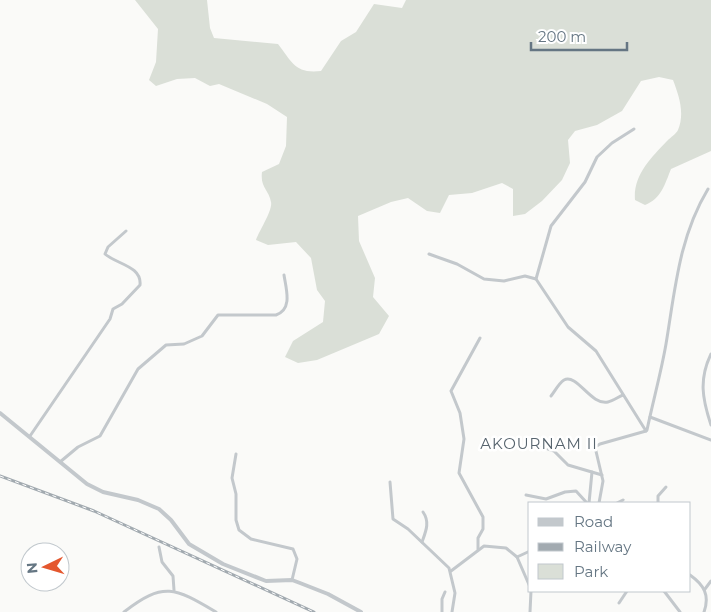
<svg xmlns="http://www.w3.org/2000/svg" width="711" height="612" font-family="Montserrat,sans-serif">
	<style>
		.green { fill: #dadfd7 }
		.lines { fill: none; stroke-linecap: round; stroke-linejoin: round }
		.minor { stroke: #c3c8cc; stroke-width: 3 }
		.tertiary { stroke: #c3c8cc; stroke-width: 4 }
		.rail-casing { stroke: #a2aab0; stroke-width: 3 }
		.rail { stroke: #fff; stroke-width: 1; stroke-dasharray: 4; stroke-linecap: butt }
		.labels { text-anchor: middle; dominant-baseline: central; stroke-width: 5; stroke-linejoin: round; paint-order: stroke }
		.quarter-label { font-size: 15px; letter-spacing: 1px; fill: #57646e; stroke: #fff }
	</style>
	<rect width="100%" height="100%" fill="#fafaf8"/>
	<path class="green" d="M130,0H207L210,28L214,38L278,44C292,62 295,74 321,71L341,41L356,32L374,4L402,8L406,0H711V151L671,169C665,184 661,199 645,205L635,200C633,175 651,158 667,141C671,137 676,134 678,130C685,113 679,96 673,80L659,77L641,81L622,111L597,125L575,131L568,140L570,163L562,180L542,201L525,214L513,216V189L502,183L472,193L449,195L440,213L427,211L408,198L391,202L358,216L359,241L375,278L373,297L389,316L379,334L317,360L298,363L285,357L293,341L323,322L325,301L317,290L311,258L296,242L268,245L256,240C259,231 273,210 271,202C269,190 260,188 262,172L279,164L286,146L287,117L267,104L219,84L210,86L195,78L177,79L156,86L149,80L156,62L158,29L135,0Z"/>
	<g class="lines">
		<g class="minor">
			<path d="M429,254L457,264L484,279L504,281L525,276L536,279L568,327L596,351L646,431"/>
			<path d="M536,279L551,226L585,182L597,157L612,143L634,129"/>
			<path d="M711,354C699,379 702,398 711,425"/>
			<path d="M551,396C555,391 559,383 564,380C577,373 591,406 608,402C613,401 618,397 623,395"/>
			<path d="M650,417L711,440"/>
			<path d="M647,430C653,401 661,373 666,344C675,290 679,237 708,189"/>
			<path d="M30,436L110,319L113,309L122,304L140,285C142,266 116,264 105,254L108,247L126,231"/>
			<path d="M534,444L554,451L568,465L602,475"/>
			<path d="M236,454L232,478L236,494V520L239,530L251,539L293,549L297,559L292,580"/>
			<path d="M60,462L78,447L100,436L138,369L166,345L184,344L202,336L218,315H276C293,309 286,289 284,275"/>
			<path d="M390,482L393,519L408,529L449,568L455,593L452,612"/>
			<path d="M526,495L546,499L565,492L576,491L587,503"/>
			<path d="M589,503L592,472"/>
			<path d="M599,503L603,481L595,447L600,444L646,431"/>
			<path d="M617,503L623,500"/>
			<path d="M658,503V496L666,487"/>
			<path d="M422,542C426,531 430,522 423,512"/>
			<path d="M159,547L162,562L173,576L174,590"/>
			<path d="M478,549V538L483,529V517L459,473L464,439L460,413L451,391L480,338"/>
			<path d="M530,551L517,557L530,587"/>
			<path d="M451,571L484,546L506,548L517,557"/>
			<path d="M690,575C704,585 710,595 704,612"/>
			<path d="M705,589L711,581"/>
			<path d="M664,591L680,612"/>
			<path d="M619,603L627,591"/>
			<path d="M124,612C164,581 175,588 216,612"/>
			<path d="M442,612V599L445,592"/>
			<path d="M530,612L531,591"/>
		</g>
		<path class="tertiary" d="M0,413L87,484L103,492L138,500L159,509L171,520L189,544L223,564L266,581L292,580L300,583L328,594L361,612"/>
		<defs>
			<path id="rail" d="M0,476L94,511L314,612"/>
		</defs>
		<use href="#rail" class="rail-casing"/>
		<use href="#rail" class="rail"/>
	</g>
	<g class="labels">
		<g class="quarter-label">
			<text x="539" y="443">AKOURNAM II</text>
		</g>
	</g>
	<rect x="528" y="502" width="162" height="90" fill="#ffffff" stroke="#c1c8cd"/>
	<rect x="538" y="518" width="25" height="8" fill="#c3c8cc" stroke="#c1c8cd"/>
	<text x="574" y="527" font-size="15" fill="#657683">Road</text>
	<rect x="538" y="543" width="25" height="8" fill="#a2aab0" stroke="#c1c8cd"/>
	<text x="574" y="552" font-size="15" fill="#657683">Railway</text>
	<rect x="538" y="564" width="25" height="15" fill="#dadfd7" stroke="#c1c8cd"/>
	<text x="574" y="577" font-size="15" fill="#657683">Park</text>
	<g transform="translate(45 567) rotate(265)"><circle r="24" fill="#ffffff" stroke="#c1c8cd"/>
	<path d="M0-4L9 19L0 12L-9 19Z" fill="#e4572e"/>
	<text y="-8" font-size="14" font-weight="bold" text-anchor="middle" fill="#657683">N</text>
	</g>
	<path d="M531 42v8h96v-8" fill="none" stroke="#657683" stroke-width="2.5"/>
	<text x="538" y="42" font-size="15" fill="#657683" stroke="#ffffff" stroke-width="4" paint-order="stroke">200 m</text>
</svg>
